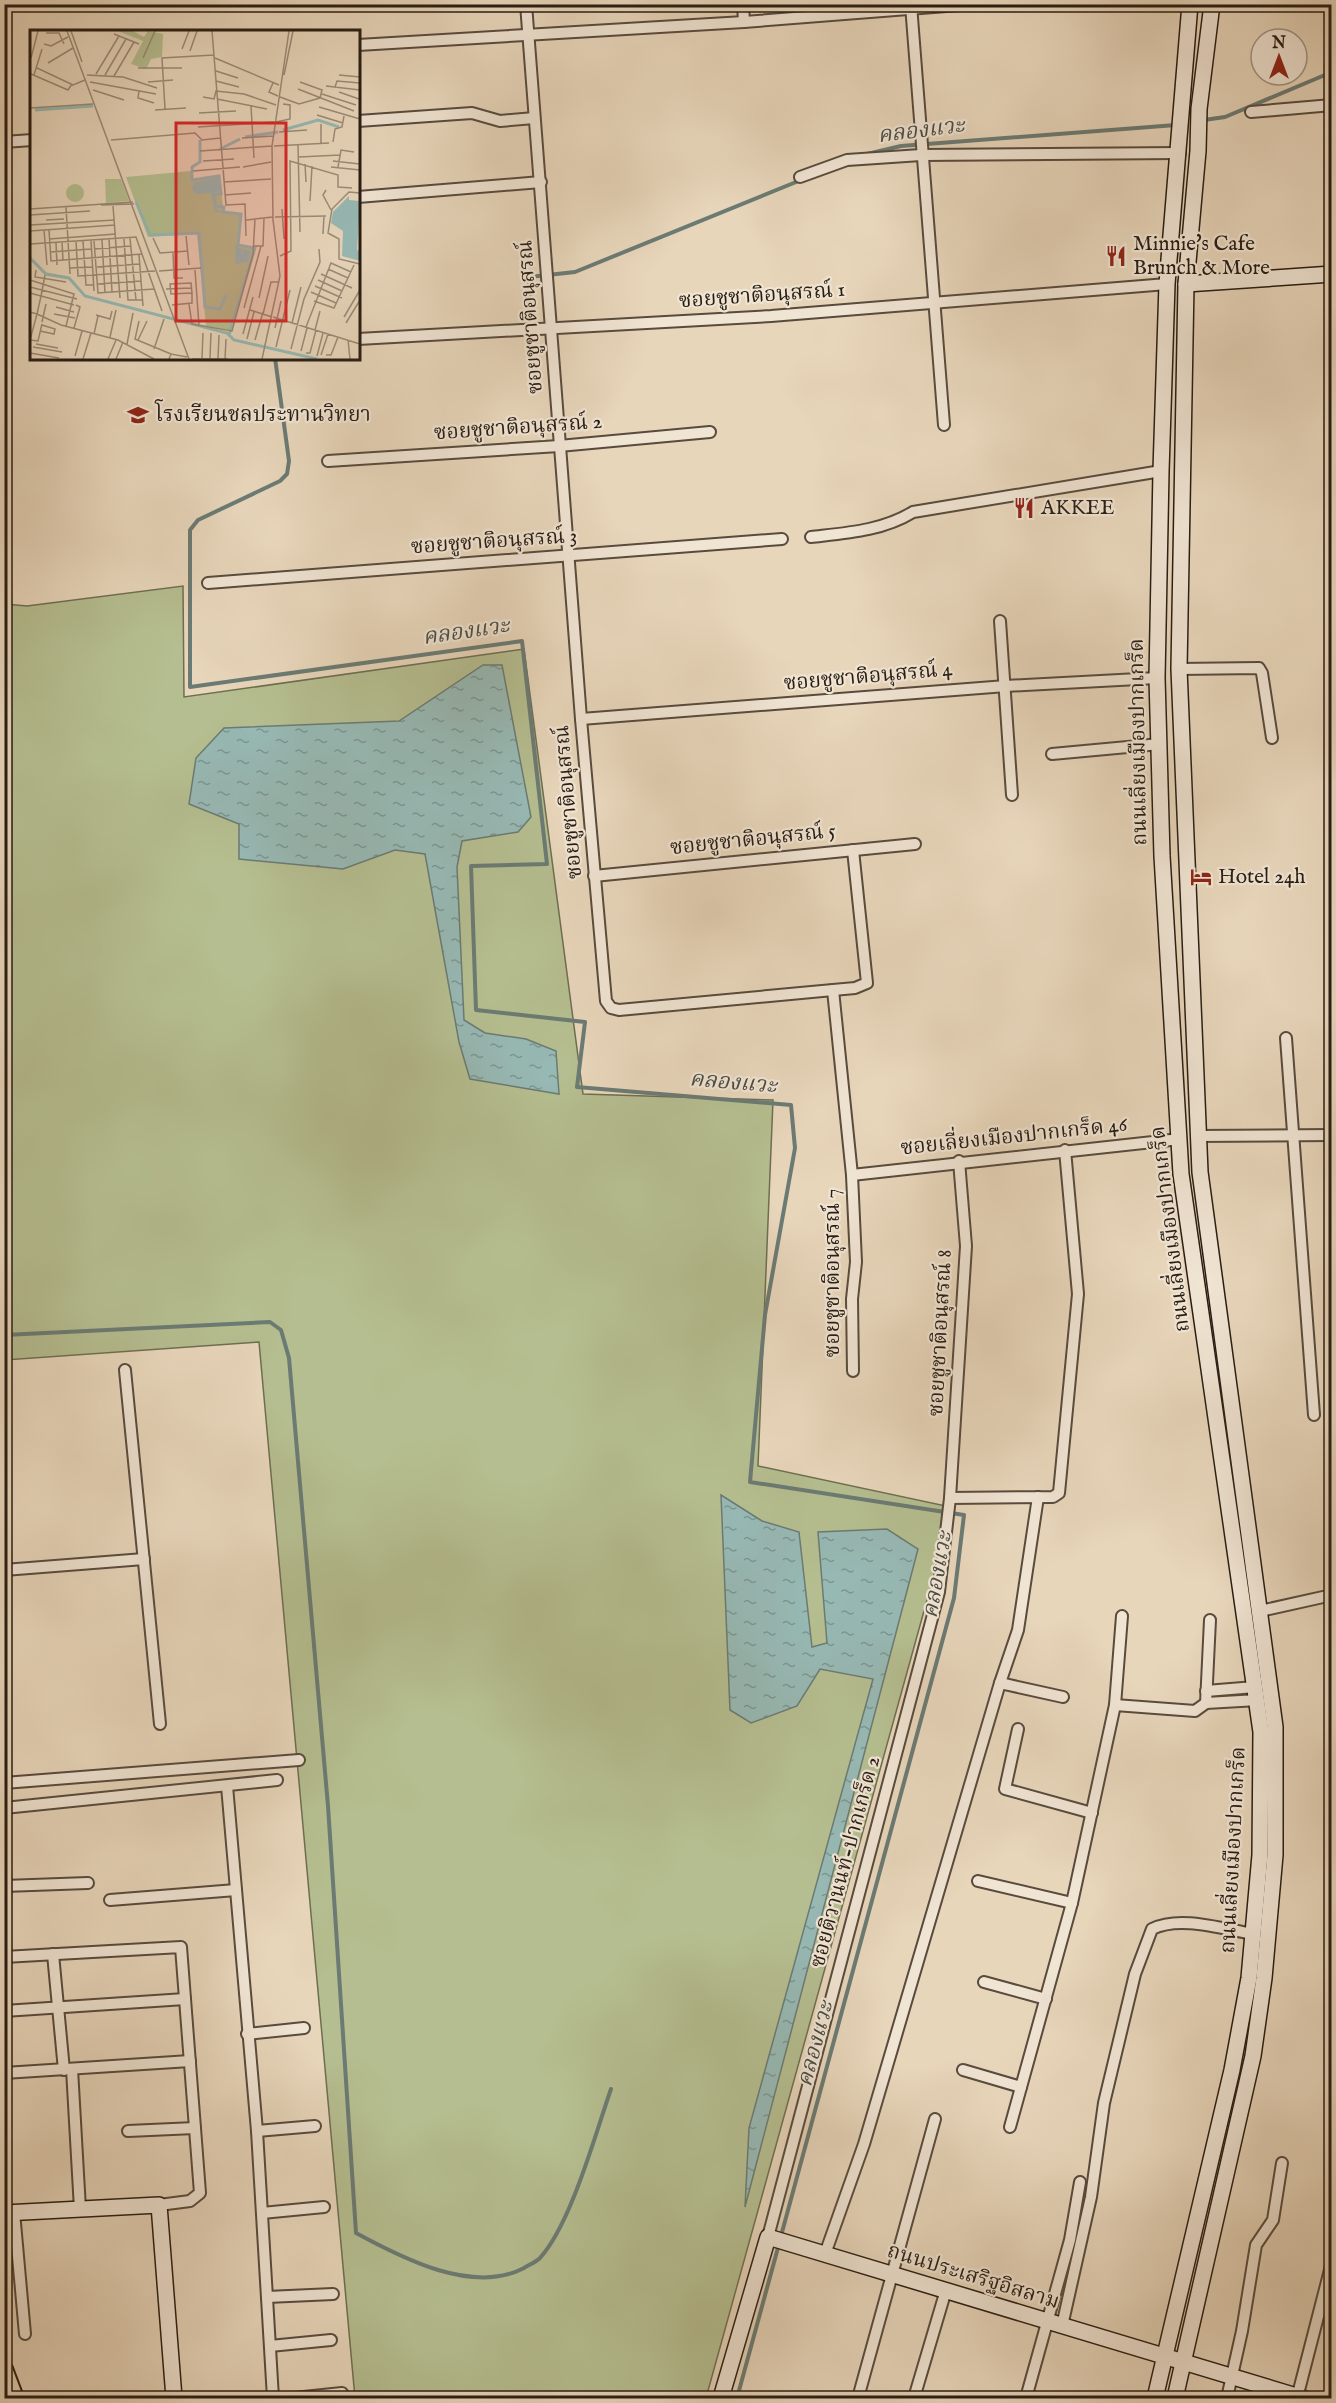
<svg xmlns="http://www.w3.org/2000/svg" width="1336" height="2403" font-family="'IM FELL English','Noto Serif Thai',serif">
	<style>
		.grass { fill: #b5be90; stroke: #6e6e52; stroke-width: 1.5 }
		.water { fill: url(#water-ripples); stroke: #6b7b74; stroke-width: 1.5 }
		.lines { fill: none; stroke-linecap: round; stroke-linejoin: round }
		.stream { stroke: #6b7b74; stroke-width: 4 }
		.street-casing { stroke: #584b3e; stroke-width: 14 }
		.secondary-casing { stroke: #281d14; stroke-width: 18 }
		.primary-casing { stroke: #281d14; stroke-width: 20 }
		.street { stroke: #f0e4d3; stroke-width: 10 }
		.secondary { stroke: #f0e4d3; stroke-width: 15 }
		.primary { stroke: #e8d6bb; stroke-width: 16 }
		.labels { text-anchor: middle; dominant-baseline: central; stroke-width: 4.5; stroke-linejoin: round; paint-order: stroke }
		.poi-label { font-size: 21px; fill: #281d14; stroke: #f0e4d3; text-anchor: start }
		.street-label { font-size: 21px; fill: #281d14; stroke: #f0e4d3 }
		.water-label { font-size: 22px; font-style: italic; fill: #494c44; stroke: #f0e4d3 }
		.inset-river { fill: none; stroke: #97b9b4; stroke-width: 3 }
		.inset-road { fill: none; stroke: #9b8c78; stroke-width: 1.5 }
		.view { fill: #d62828; fill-opacity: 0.15; stroke: #d62828; stroke-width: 3 }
		.inset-edge { fill: none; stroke: #281d14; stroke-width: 3 }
	</style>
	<defs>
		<pattern id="water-ripples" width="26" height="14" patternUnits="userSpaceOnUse" patternTransform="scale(1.5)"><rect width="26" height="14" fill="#97b9b4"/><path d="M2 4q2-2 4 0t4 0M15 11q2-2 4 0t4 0" fill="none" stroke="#7b9691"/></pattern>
	</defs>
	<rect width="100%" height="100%" fill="#e8d6bb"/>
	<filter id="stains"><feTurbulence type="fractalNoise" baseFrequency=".00333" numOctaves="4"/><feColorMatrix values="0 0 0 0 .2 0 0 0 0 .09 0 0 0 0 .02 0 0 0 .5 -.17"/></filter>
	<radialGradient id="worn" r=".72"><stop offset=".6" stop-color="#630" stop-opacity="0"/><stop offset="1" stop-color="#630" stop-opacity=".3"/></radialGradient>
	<path class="grass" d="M183,586L184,697L524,649L583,1094L773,1100L758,1466L946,1506L937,1564L706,2398H355L259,1342L5,1360V604L27,606Z"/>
	<g class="water">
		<path d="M483,665H502L531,817L518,832L462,841L457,867L464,1020L485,1033L526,1039L556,1051L559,1094L470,1079L459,1042L425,854L395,850L343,869L239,859V824L189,804L196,758L224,728L399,721Z"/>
		<path d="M721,1495L762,1521L799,1532L812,1647L827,1643L818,1532L887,1529L918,1549L745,2207L749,2128L873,1679L820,1669L797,1706L751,1723L730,1710Z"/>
	</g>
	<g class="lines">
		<g class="stream">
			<path d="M1204,120L1225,117L1332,72"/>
			<path d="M867,154L901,146L1176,125"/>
			<path d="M531,316L529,277L575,272L801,180"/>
			<path d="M275,358L289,461L287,474L280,481L198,520L190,530V687L522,641L547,864L471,866L476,1010L585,1022L577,1087L791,1105L795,1148L765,1315L750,1482L964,1515L954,1598L781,2236"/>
			<path d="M4,1335L270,1322L281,1330L289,1358L328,1806L356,2233C402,2258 473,2295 524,2268C529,2265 536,2262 540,2258C571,2224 595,2135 611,2089"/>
			<path d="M737,2398L779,2244"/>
		</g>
		<defs>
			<g id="street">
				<path d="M526,4L581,719L606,1001L611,1008L619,1010L833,990L852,1175L856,1262L852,1299L853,1371"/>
				<path d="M743,4L744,22"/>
				<path d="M911,5L944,425"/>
				<path d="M358,45L744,22L972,4"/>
				<path d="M1251,112L1332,105"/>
				<path d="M358,121L472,113L500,121L534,118"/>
				<path d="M4,142L32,140"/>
				<path d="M800,177L847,160L921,155L1180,153"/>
				<path d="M358,197L541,182"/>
				<path d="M358,339L771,316L1167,284"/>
				<path d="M328,461L559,446L710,432"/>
				<path d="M811,537C846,533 882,531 913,512L1161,471"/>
				<path d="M208,583L782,539"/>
				<path d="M1000,621L1012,795"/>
				<path d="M1179,669L1259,668L1262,673L1272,738"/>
				<path d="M581,719L1006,686L1157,678"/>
				<path d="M1052,754L1160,744"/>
				<path d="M594,876L915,844"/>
				<path d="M833,990L855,988L867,983L853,850"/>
				<path d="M1286,1038L1314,1415"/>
				<path d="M1198,1136L1332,1135"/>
				<path d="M852,1175L1180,1139"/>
				<path d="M125,1370L160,1724"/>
				<path d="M950,1498L1053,1497L1059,1493L1078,1294L1065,1150"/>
				<path d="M4,1570L144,1559"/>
				<path d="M1260,1611L1332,1595"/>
				<path d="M1000,1683L1063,1697"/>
				<path d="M1206,1691L1255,1687"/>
				<path d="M1206,1703L1258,1700"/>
				<path d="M1115,1705L1195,1711L1206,1703L1210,1620"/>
				<path d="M1018,1729L1005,1789L1092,1813"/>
				<path d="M4,1783L299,1760"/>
				<path d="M227,1786L257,2131L273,2398"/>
				<path d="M4,1808L277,1780"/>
				<path d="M978,1881L1072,1903"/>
				<path d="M4,1886L88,1883"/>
				<path d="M110,1900L236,1890"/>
				<path d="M53,1954L64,2070"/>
				<path d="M4,1957L181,1947L200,2193L190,2201L159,2205"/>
				<path d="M984,1982L1046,1999"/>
				<path d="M4,2011L185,1999"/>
				<path d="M247,2034L304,2028"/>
				<path d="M72,2069L80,2209"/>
				<path d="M963,2070L1021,2087"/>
				<path d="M4,2073L190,2061"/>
				<path d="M1010,2127L1072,1903L1115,1705L1122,1616"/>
				<path d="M128,2131L195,2128"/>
				<path d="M257,2131L315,2126"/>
				<path d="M14,2212L25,2334"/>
				<path d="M262,2213L324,2207"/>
				<path d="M768,2237L939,1592L950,1498L966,1246L959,1161"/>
				<path d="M825,2254L864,2144L1000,1683L1018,1630L1038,1497"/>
				<path d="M267,2297L333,2294"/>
				<path d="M1062,2326L1091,2197L1104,2103L1135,1974L1152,1929C1180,1915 1222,1929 1253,1934"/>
				<path d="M270,2346L331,2340"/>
				<path d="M294,2398L342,2393"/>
				<path d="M858,2398L935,2119"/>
				<path d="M914,2398L946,2290"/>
				<path d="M1026,2398L1070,2240L1080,2182"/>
				<path d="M1227,2398L1242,2331L1256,2245L1273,2220L1282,2163"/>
				<path d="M1297,2398L1332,2262"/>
			</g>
			<g id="secondary">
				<path d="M1186,284L1332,274"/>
				<path d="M4,2213L159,2205L174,2398"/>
				<path d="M721,2398L768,2237L1303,2398"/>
				<path d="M1155,2398L1232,2070L1249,1978L1260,1855L1261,1732L1181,1174L1162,856L1157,678L1161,471L1167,284L1190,4"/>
				<path d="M1175,2398L1253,2056L1264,1978L1275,1855V1727L1200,1172L1179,669L1186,284L1198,151L1199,109L1212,4"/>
			</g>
			<path id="primary" d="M4,2369L15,2398"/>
		</defs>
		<use href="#street" class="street-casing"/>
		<use href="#secondary" class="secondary-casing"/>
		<use href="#primary" class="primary-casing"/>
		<use href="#street" class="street"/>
		<use href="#secondary" class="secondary"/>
		<use href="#primary" class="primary"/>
	</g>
	<defs>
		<symbol id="restaurant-bare" viewBox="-9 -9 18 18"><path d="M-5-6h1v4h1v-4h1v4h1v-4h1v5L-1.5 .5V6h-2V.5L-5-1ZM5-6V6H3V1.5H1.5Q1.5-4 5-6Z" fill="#8f2418" stroke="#f0e4d3" stroke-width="2.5" paint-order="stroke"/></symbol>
		<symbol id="school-bare" viewBox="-9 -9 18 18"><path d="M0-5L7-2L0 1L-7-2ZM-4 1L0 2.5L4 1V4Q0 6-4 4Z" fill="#8f2418" stroke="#f0e4d3" stroke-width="2.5" paint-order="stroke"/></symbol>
		<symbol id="hotel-bare" viewBox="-9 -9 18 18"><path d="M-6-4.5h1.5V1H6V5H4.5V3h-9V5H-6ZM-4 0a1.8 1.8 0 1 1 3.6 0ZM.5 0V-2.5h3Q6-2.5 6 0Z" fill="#8f2418" stroke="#f0e4d3" stroke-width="2.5" paint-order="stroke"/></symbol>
	</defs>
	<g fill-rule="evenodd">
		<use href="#restaurant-bare" x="1101" y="241" width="30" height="30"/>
		<use href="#school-bare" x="123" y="400" width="30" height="30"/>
		<use href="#restaurant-bare" x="1009" y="493" width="30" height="30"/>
		<use href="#hotel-bare" x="1186" y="862" width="30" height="30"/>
	</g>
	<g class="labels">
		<g class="poi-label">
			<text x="1133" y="244">Minnie's Cafe<tspan x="1133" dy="24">Brunch &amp; More</tspan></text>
			<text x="155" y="415">โรงเรียนชลประทานวิทยา</text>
			<text x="1041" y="508">AKKEE</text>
			<text x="1218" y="877">Hotel 24h</text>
		</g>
		<g class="street-label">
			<text transform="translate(762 296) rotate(-4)">ซอยชูชาติอนุสรณ์ 1</text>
			<text transform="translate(531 317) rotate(-94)">ซอยชูชาติอนุสรณ์</text>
			<text transform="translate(518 428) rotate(-4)">ซอยชูชาติอนุสรณ์ 2</text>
			<text transform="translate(494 542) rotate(-4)">ซอยชูชาติอนุสรณ์ 3</text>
			<text transform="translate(868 677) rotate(-5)">ซอยชูชาติอนุสรณ์ 4</text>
			<text transform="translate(1139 742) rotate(-91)">ถนนเลี่ยงเมืองปากเกร็ด</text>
			<text transform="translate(569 802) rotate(-95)">ซอยชูชาติอนุสรณ์</text>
			<text transform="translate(753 840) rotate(-6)">ซอยชูชาติอนุสรณ์ 5</text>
			<text transform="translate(1014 1137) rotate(-6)">ซอยเลี่ยงเมืองปากเกร็ด 46</text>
			<text transform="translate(1171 1229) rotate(-97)">ถนนเลี่ยงเมืองปากเกร็ด</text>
			<text transform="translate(833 1273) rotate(-90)">ซอยชูชาติอนุสรณ์ 7</text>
			<text transform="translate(941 1333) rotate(-87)">ซอยชูชาติอนุสรณ์ 8</text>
			<text transform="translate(1234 1850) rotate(-87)">ถนนเลี่ยงเมืองปากเกร็ด</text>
			<text transform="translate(846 1862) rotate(-75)">ซอยติวานนท์-ปากเกร็ด 2</text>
			<text transform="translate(973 2277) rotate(17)">ถนนประเสริฐอิสลาม</text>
		</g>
		<g class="water-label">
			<text transform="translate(921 131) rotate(-7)">คลองแวะ</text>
			<text transform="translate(466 632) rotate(-8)">คลองแวะ</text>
			<text transform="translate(733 1083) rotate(5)">คลองแวะ</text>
			<text transform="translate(938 1575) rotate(-80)">คลองแวะ</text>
			<text transform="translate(816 2044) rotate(-75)">คลองแวะ</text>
		</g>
	</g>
	<g transform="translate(30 30)">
		<rect width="330" height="330" fill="#e8d6bb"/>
		<path d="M161,141V150L189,146L194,183L210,184L208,214L224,217L200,300L176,296L167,204L118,207L96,147ZM36 163a9 9 0 1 1 18 0a9 9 0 1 1-18 0Z" fill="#b5be90"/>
		<path d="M88,1H103L114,7L118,1L133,4L132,27L121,29L116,39L101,34L113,11Z" fill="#b5be90"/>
		<path d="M75,149H91L99,171L76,173Z" fill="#b5be90"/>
		<path d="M187,148L190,160L184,163V177L192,183L185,182L181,163L166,164L162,159L164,153ZM319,166V170L330,171L327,220L330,221V231L312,226L313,201L301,193L303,182ZM205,216L212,219L213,228V219L221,221L207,275L218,232L206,234Z" fill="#97b9b4"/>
		<path class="inset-river" d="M5,80L63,76M253,100L288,90L309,97M215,107L248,102M170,110V132L162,137V150L189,146L191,164H185V176L194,177L193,182L211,184L208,215L225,218L199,305M190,119L210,109M106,172L120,205L169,203L175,277L190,279L196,265M0,228L16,244L39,248L55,266L197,303L204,310L287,329"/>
		<path class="inset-road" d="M37,1L159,329M41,1L52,32M182,1L196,175L215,174L216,206M16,3H29L34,14M84,4L109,14M14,14L21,16L38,7M152,19L159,1M160,21L167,1M1,28L8,1M113,28L125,1M185,28L249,55M18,33L43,18M7,38L43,55L55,50M108,38H152M186,41L208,48M1,44L38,60L42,54M66,44L89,6M4,45L12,19M57,45L93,47L127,58M75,45L96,9M254,45L263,1M309,45L330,47M84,46L104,12M186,51L209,57M60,52L126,64M118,52L143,50M270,52L292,60L290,68M243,53L239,62L248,66M296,56L330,60M305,57L307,51L330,53M268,59L324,81M63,60L94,70M109,61L108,68L124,73M309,62L329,69M292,64L326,75M173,67L184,69L186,61L214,64L246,75M250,67L269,74L290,68M187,69L237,79M221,76L224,128M289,77L330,89M0,78L63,74M135,79L132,28L184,25M125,80L156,78M169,83L206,81M287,85L313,93M246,92L260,89V75L253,74M291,94V113M168,97L244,92M249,102L277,100M212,108L243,106M81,110L165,103L172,110L190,108M303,112L305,99L312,97L314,86M268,115L270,202M244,116L299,113M170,121L242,116M269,127L310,125M173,131L204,129M303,131L330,134M275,134L276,152M213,137L241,132M301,137L330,140M308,137L311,120L324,122M163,141L210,137M194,152L241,149M296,160L293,165L301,180M330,163L319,162L302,179L298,203L309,209V229L330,234M195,165L221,163M280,171L282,136M71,175L104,174M83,176L90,268M36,177L40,244M0,179L103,172M252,179L254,209M0,185L60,181M245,187L296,186M16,190L34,189M216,190L243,187M0,195L85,190M14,200L17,235M19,200L21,231L112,224M0,201L85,195M293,204L294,186M156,206L159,235M100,208L106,270M123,208L130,223L158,221M19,209L86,204M79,209L82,262M94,209L98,270H113M61,210L64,261M72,210L75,263M46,211L48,246L125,241M53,211L56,255H63M64,211L68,263L124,259M32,212L33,230M26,213L27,235M0,214L106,207L132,281M224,216H233L234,188M64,219L101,216M21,222L61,219M143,223L144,248H153M109,225L113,276M250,226L261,221L260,131L308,145V157L322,158M67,237L110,234M40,238L62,237M298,239L318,248M6,240L5,247L36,252M165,240L169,296M129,241L171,238M291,244L322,258M15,245L11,266L44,275M0,250L44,264L36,296M288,250L312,261M68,254L111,251M285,256L312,268M0,257L47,269M136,259L161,258M281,262L306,273M0,263L11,266L7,284L31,295L88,310L124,329M229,268L238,226M284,271L304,278L324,235M159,274L162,294L202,301L223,224L225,189M142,275L162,273V263L161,253L140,254L141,264L162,263M26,277L44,282M214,278L231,216M220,280L242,287M0,282L7,284L0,310M24,284L45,288M233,284L241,252H249M66,285L80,289L82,281M243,287L330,314M314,287L330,260M109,291L105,309L141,324M12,292L16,274M262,293L271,257M316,293L330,270M276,297L301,233L321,242M44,298L50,277L46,275M245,298L251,271M285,300L290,281M10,301L24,304L25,299L12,295M64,304L68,286M213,304L223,267M80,307L86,280M217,309L224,282M0,310L8,311L12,294M108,310L117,291M225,310L233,282M318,310L320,329M6,314L28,318M97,314L103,283M3,317L32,322M246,317L260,260M124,319L134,289M261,319L274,269L290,232L289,219M271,321L277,298M0,323L29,328M276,323H280L286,300M291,325L298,304M296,325H301L308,307M45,326L52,301M287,326L293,303M172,328L173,303M180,328L181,303M53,329L61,303M78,329L86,310M86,329L93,312M139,329L141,324L157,327M162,329H198M188,329L189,305M195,329L196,309M232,329L250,246L243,190L242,116L259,1"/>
		<path class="view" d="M146,93H256V291H146Z"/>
		<rect width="330" height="330" class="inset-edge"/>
	</g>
	<rect width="1336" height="2403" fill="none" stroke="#e8d6bb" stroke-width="24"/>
	<rect x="6" y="6" width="1324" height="2391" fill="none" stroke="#281d14" stroke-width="3"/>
	<rect x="12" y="12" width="1312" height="2379" fill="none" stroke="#281d14" stroke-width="1.5"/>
	<g transform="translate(1279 57)"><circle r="28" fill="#f0e4d3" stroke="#a09487" stroke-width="1.5"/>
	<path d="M0-4.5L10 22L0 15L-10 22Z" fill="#8f2418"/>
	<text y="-9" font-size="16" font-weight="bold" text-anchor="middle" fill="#281d14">N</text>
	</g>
	<rect width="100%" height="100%" filter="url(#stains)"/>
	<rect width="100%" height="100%" fill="url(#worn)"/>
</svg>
